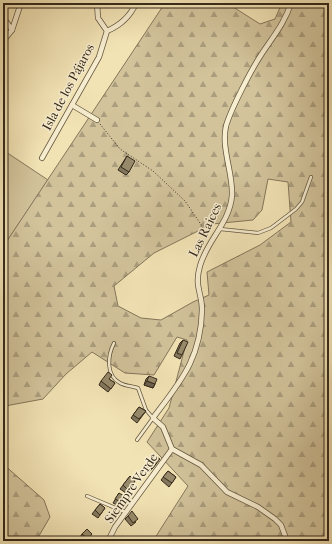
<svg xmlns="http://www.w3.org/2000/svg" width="332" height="544" font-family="'IM FELL French Canon',serif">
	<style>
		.grass { fill: #d2c39b; stroke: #84765b }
		.forest { fill: url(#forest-firs); stroke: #84765b; fill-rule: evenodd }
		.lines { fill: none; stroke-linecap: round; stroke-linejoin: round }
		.service-casing { stroke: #645842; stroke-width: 4 }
		.minor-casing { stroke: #645842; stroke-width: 6 }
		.path { stroke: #35291b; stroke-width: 1; stroke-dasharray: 1 2; stroke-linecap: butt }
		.service { stroke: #f7edcf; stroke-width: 2.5 }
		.minor { stroke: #f7edcf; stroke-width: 4.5 }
		.wall { fill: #82775c; stroke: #35291b }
		.shaded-wall { fill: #6a614b; stroke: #35291b }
		.building { fill: #978a6b; stroke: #35291b }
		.labels { text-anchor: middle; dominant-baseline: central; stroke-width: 3; stroke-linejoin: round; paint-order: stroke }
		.street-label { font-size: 13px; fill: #35291b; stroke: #f7edcf }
	</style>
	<defs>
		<pattern id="forest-firs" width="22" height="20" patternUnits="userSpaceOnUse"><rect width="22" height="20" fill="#d2c39b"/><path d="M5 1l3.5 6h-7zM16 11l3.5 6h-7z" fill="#ab9e7e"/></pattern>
	</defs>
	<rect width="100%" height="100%" fill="#f2e3b5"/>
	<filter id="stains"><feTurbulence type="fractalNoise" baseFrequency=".005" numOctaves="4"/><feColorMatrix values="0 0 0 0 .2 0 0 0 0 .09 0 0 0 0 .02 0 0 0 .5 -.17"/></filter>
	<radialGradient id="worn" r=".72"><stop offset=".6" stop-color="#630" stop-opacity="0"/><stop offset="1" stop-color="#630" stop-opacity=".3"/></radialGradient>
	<path class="grass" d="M3,150L48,180L3,247Z"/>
	<g class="forest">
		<path d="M165,3H231L230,5L260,24L275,19L282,3H329V541H153L188,486L147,442L169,408L187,340L177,337L154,375L125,373L92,352L66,374L43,399L5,406L3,416V247ZM268,179L288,182L291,222L260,245L207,272L209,295L193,302L161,320L141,318L118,306L114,286L154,253L212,224L253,220L262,210Z"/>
		<path d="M3,464L44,500L50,517L36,541H10L3,538L8,505L3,502Z"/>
	</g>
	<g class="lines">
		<defs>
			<g id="service">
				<path d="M220,229L258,233L271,228L296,209L302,202L311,177"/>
				<path d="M114,343C108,355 105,375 120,383C125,386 132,386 138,388L146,410L153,418L137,440"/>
				<path d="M87,496L125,512"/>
			</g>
			<g id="minor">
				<path d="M3,17L12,30"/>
				<path d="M107,31C121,25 130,17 136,3"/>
				<path d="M3,41L12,30L21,3"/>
				<path d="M72,105L97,120"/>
				<path d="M42,158L99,57L107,31L98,18L97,3"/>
				<path d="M108,541L115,527L172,449"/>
				<path d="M287,541L281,525L275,519L258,507L227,492L201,465L172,449L163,427L153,418C180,382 201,359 202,310C202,292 194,287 200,266C207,240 230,223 232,195C233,173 221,148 226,126C231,109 251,70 261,55C272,38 285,23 291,3"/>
			</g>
		</defs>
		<use href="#service" class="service-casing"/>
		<use href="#minor" class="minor-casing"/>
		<path class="path" d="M100,124L120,149L153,171L185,201L202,226L206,241"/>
		<use href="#service" class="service"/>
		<use href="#minor" class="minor"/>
	</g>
	<g class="wall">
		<path d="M127,156L129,172L126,175L118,170Z"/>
		<path d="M183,340L182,355L180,359L174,356L180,343Z"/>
		<path d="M149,376L155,384L153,388L144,385L146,379Z"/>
		<path d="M109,379L115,383L108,392L99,385L101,381Z"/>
		<path d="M139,407L146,411L137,423L131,418Z"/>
		<path d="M157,463L149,472L144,468L146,464Z"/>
		<path d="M168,471L176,477L169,487L161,480Z"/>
		<path d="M130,476L135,481L126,493L120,489Z"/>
		<path d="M119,493L123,503L121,507L113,503Z"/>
		<path d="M100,504L105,508L98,518L92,514Z"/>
		<path d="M128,516L136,522L131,526L125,519Z"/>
		<path d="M82,534L90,537L86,541H84L80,537Z"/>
	</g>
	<path class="shaded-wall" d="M147,381L155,384L153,388L144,385Z"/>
	<g class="building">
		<path d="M127,156L135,161L129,172L121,167Z"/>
		<path d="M183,340L188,342L182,355L177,353Z"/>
		<path d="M108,372L112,375L109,379L115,383L111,389L101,381Z"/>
		<path d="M149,376L157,379L155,384L147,381Z"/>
		<path d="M139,407L146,411L139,419L133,415Z"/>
		<path d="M154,455L160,459L152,469L146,464Z"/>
		<path d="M168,471L176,477L172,483L163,477Z"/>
		<path d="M130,476L135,481L128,490L123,485Z"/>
		<path d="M119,493L126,497L123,503L115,499Z"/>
		<path d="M100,504L105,508L100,515L95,510Z"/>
		<path d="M132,511L138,519L133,523L128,516Z"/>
		<path d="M87,529L92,534L88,539L82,534Z"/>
		<path d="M122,536L128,540L127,541H119Z"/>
	</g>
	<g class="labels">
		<g class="street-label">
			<text transform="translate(68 87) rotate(-62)">Isla de los Pájaros</text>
			<text transform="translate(205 230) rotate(-64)">Las Raices</text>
			<text transform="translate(131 488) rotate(-55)">Siempre Verde</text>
		</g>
	</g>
	<rect width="332" height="544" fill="none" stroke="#f2e3b5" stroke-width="16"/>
	<rect x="4" y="4" width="324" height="536" fill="none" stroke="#35291b" stroke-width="2"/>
	<rect x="8" y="8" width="316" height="528" fill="none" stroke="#35291b"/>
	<rect width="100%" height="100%" filter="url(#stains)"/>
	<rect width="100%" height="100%" fill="url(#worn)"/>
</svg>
